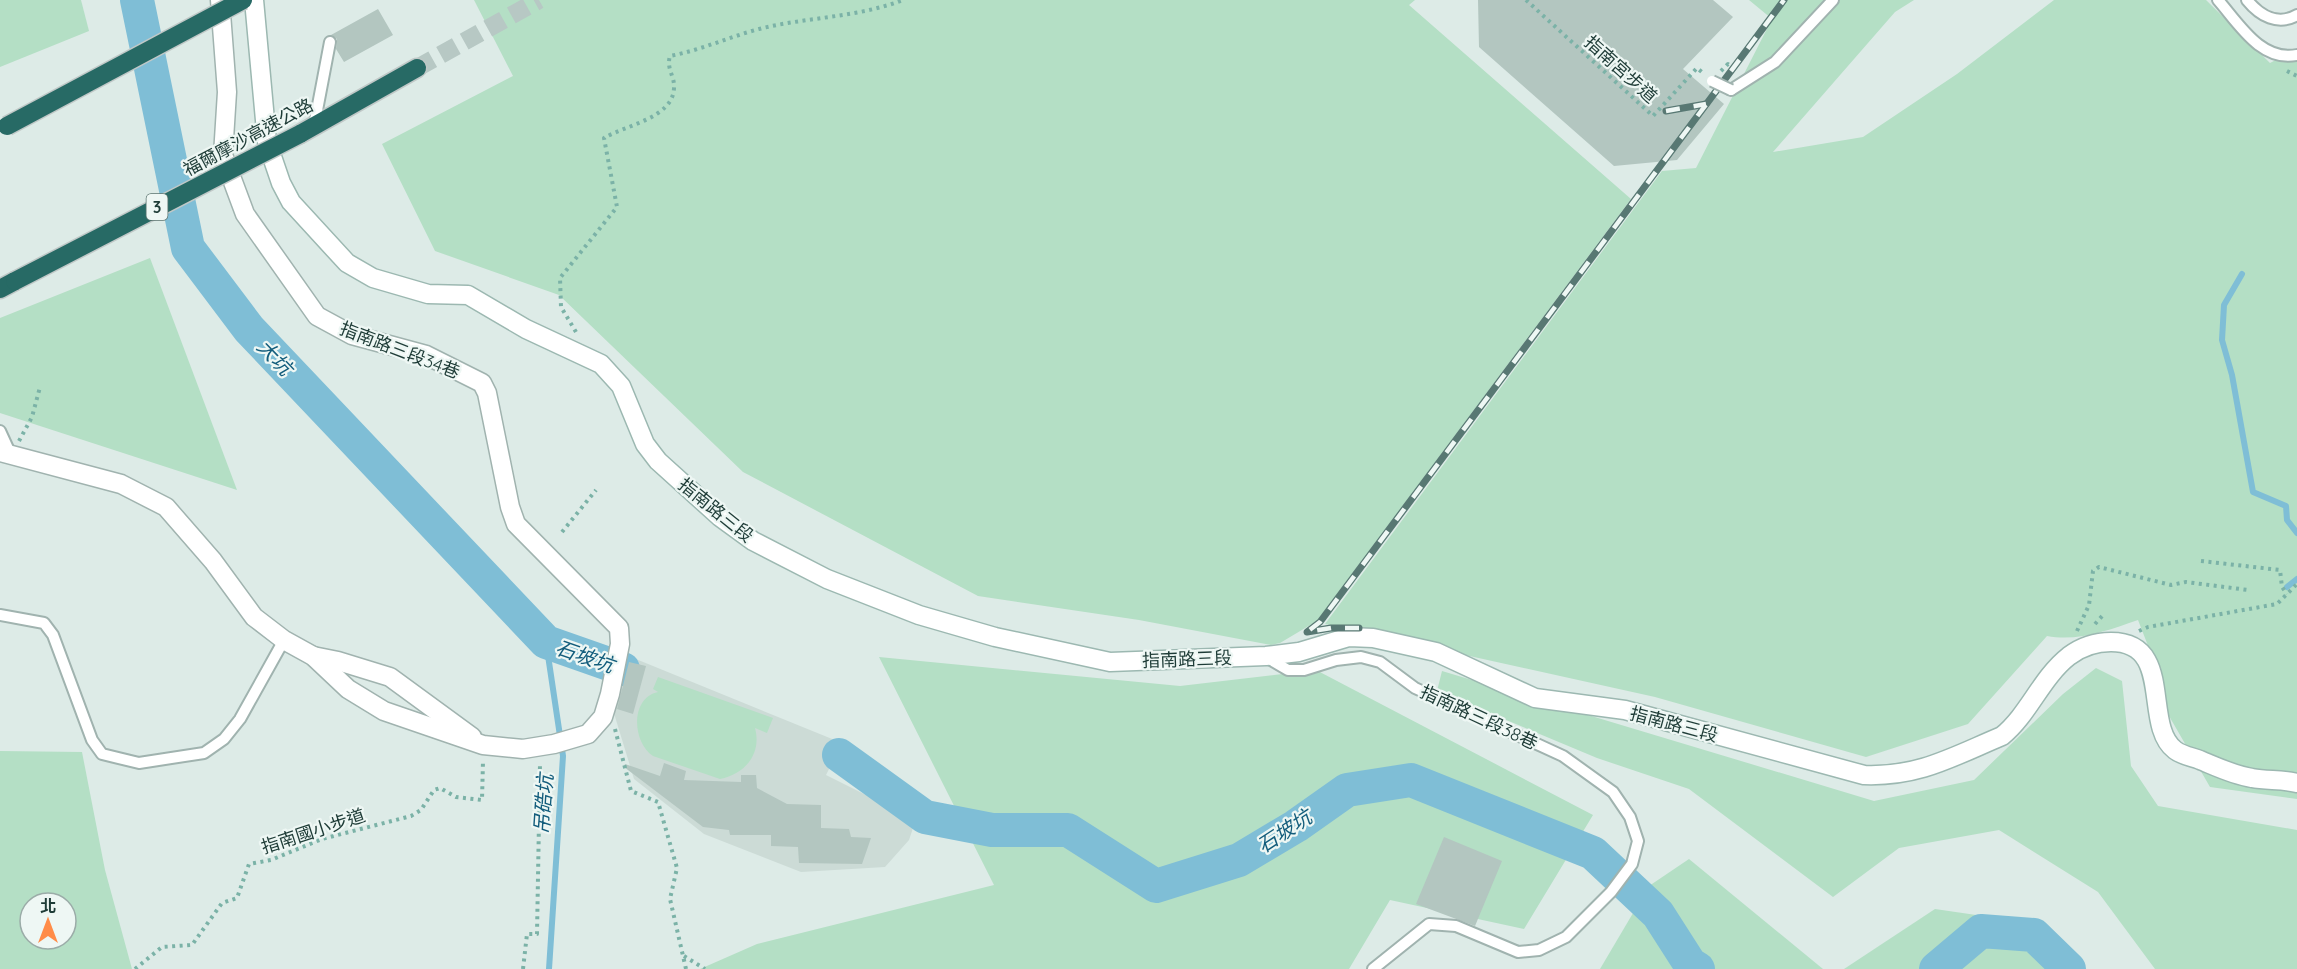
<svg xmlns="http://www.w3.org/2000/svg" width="2297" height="969" font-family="Quicksand,'Noto Sans TC',sans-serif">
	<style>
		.built { fill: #ccdbd6 }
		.green { fill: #b4dfc5; fill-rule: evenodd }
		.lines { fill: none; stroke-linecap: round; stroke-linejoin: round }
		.stream { stroke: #7fbed6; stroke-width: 6 }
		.river { stroke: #7fbed6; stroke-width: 34 }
		.building { fill: #b3c6c0 }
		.highway-tunnel { stroke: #b7c8c4; stroke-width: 18; stroke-dasharray: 18 9; stroke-linecap: butt }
		.lane-casing { stroke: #a0b3af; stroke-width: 14 }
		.street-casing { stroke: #a0b3af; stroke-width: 21 }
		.secondary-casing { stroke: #9cb8b1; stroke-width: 21 }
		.highway-casing { stroke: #c0c8c7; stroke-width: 21 }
		.path { stroke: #7bb2a7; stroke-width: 4; stroke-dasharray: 3 4.5; stroke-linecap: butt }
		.lane { stroke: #fff; stroke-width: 10 }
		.street { stroke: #fff; stroke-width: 18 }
		.secondary { stroke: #fff; stroke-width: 18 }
		.highway { stroke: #276a65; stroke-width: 18 }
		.rail-casing { stroke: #587873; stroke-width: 7 }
		.rail { stroke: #eef7f4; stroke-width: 4.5; stroke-dasharray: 14; stroke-linecap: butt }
		.lane-bridge-casing { stroke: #a0b3af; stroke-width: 14; stroke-linecap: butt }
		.highway-bridge-casing { stroke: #c0c8c7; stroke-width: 21; stroke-linecap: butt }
		.lane-bridge { stroke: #fff; stroke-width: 10 }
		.highway-bridge { stroke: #276a65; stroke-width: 18 }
		.labels { text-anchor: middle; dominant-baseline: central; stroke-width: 4.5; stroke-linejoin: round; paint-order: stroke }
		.shield { fill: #eef7f4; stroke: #5c7470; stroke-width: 1.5 }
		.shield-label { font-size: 16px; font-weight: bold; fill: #1e3c37 }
		.street-label { font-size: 18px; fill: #1e3c37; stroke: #eef7f4 }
		.water-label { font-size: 20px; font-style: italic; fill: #135d7c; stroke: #eef7f4 }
	</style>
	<rect width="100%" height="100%" fill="#ddebe7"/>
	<path class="built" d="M626,655L842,743L826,775L888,806L914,825L909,840L885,867L801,872L704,834L634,779L613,710Z"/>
	<g class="green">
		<path d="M0,0H81L89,31L0,67Z"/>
		<path d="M474,0H1415L1409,5L1631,199L1317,621L1280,643L1271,645L1139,620L978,596L743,472L559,295L435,251L382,144L513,76Z"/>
		<path d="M1749,0H1914L1895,12L1773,152L1863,137L1957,74L2054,0H2206L2270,63L2297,49V799L2210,787L2165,709L2159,674L2138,620C2109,630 2078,642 2047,636L1968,724L1866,757L1655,697L1325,624L1662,171L1696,168L1772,19Z"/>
		<path d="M150,258L237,490L0,413V318Z"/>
		<path d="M879,657L1180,686L1316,670L1593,815L1524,929L1390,900L1349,969H700L757,944L994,885Z"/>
		<path d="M2096,668L2122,681L2131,766L2158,806L2297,830V969H2155L2098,892L1999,830L1899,848L1833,897L1689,789L1597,758L1437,691L1442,671L1874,801L1974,780L2063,694Z"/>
		<path d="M658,677L773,718L767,733L755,728C762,754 745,774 720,779L653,756C632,742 630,698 658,692L653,689Z"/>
		<path d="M0,751L82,752L105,870L132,969H0ZM30,903H66V939H30Z"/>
		<path d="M1689,859L1823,969H1600L1649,886Z"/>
		<path d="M1935,909L2031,923L2067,969H1844Z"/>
	</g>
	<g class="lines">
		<g class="stream">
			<path d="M2242,274L2224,305L2222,340L2232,375L2253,492L2286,506L2287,520L2297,533"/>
			<path d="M2287,587L2297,579"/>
			<path d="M546,642L563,756L549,969"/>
		</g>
		<g class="river">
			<path d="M137,0L188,248L249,329L546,642L623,669"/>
			<path d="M839,755L925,817L992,830H1068L1156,886L1239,860L1296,826L1347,790L1411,780L1593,853L1658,914L1690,964L1698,969"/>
			<path d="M1936,969L1981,931L2034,935L2069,969"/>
		</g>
	</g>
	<g class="building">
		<path d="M1478,0H1713L1733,17L1683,69L1724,104L1677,160L1614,166L1479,47Z"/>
		<path d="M378,9L393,35L344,62L336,49L337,39L331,35Z"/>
		<path d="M629,662L646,666L633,714L617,709Z"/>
		<path d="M664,763L686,771L684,780L741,782V775H756L757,788L787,804L821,805V828L849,829L851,837L871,838L862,864L799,863L798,847L771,846V835H730L729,830L703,827L624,767L625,764L660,776Z"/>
		<path d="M1444,837L1502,861L1475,926L1416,904Z"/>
	</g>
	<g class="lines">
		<path class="highway-tunnel" d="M417,68L539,0"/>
		<defs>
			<g id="lane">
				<path d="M2218,0C2239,24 2261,62 2297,55"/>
				<path d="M2247,0C2260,16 2278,26 2297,15"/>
				<path d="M1731,90L1775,62L1833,0"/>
				<path d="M314,126L330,42"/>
				<path d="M0,431L11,455"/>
				<path d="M0,615L44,623L53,635L92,740L102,754L139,763L204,753L224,739L240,719L284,640"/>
				<path d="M1266,657L1288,670H1304L1336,660L1361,657L1380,662L1415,688L1563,756L1613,792L1630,817L1638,841L1632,864L1611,892L1566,937L1539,950L1518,952L1456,926L1429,924L1373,969"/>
			</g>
			<g id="street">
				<path d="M0,452L121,484L166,507L213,561L254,617L284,640L313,656L348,689L384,711L483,745L523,749L554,744L588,734L603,717L610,694L620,644L619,628L516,524L510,507L487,393L482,383L426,355L352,335L317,316L245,214L223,155L227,92L220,0"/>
				<path d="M313,656L338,661L390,677L472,737"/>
			</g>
			<path id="secondary" d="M254,0L267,142L281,183L291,202L347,263L373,278L428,294L468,295L526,329L601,364L621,386L645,444L658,461L720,517L753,541L827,579L919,615L995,637L1110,662L1266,656L1299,652L1349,637L1373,638L1436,652L1535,698L1625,710L1864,775C1919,777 1952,757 2002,736C2029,714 2041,678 2069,656C2081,647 2096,642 2111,642C2175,642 2142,725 2175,750C2181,755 2192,757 2200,760C2217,767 2233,775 2252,778C2267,781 2282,779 2297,783"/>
			<g id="highway">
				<path d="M300,134L417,68"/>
				<path d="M0,289L15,281"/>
			</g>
		</defs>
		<use href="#lane" class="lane-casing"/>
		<use href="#street" class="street-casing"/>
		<use href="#secondary" class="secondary-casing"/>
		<use href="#highway" class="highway-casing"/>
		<g class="path">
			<path d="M1526,0L1653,116L1697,68L1703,73"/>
			<path d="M1721,71L1728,64L1737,72"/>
			<path d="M2287,71L2297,76"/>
			<path d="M576,332L561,307L560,278L617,207L604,138C626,125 673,118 674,88C675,76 666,69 670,56C701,50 729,37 759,29C806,17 856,18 903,0"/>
			<path d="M19,441L32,417L40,387"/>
			<path d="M562,532L596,490"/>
			<path d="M2201,561L2280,570L2282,587L2287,594"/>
			<path d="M2095,624L2104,614"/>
			<path d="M2077,631L2089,605L2093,571L2099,567L2171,585L2186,582L2248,590"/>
			<path d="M2139,631L2148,627L2277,604L2297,584"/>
			<path d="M615,729L631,791L658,802L677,868L670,899L686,969"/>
			<path d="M684,956L705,969"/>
			<path d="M135,969L162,947L192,945L222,903L237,898L249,864L271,860L322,839L411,816L421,810L434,790L440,788L456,797L482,800L483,761"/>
			<path d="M523,969L527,934H537L540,764"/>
		</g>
		<use href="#lane" class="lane"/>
		<use href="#street" class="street"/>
		<use href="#secondary" class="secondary"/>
		<use href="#highway" class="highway"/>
		<defs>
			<g id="rail">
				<path d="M1666,111L1706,104"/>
				<path d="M1359,628H1331L1307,632L1320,622L1784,0"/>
			</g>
		</defs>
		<use href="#rail" class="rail-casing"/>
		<use href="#rail" class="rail"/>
		<defs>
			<path id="lane-bridge" d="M1712,81L1731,90"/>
			<g id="highway-bridge">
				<path d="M7,126L243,0"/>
				<path d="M15,281L300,134"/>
			</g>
		</defs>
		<use href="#lane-bridge" class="lane-bridge-casing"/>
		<use href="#highway-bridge" class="highway-bridge-casing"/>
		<use href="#lane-bridge" class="lane-bridge"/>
		<use href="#highway-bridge" class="highway-bridge"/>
	</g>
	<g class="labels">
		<rect class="shield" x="146.5" y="194" width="21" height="26" rx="4.5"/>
		<g class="shield-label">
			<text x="157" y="207">3</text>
		</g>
		<g class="street-label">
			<text transform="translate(1621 69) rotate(42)">指南宮步道</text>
			<text transform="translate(248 137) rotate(-28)">福爾摩沙高速公路</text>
			<text transform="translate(400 350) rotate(21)">指南路三段34巷</text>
			<text transform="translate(716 510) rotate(39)">指南路三段</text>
			<text transform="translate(1187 659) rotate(-2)">指南路三段</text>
			<text transform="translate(1479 717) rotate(25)">指南路三段38巷</text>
			<text transform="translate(1674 724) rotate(15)">指南路三段</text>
			<text transform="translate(313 831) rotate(-18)">指南國小步道</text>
		</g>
		<g class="water-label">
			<text transform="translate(275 357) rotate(46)">大坑</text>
			<text transform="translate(585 656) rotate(19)">石坡坑</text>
			<text transform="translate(543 804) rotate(-86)">吊硞坑</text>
			<text transform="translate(1284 831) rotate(-33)">石坡坑</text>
		</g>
	</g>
	<g transform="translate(48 921)"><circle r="28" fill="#eef7f4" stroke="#9baca8" stroke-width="1.5"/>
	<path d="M0-4.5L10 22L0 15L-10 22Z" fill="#ff8c48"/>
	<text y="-9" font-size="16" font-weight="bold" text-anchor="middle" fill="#1e3c37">北</text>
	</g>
</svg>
